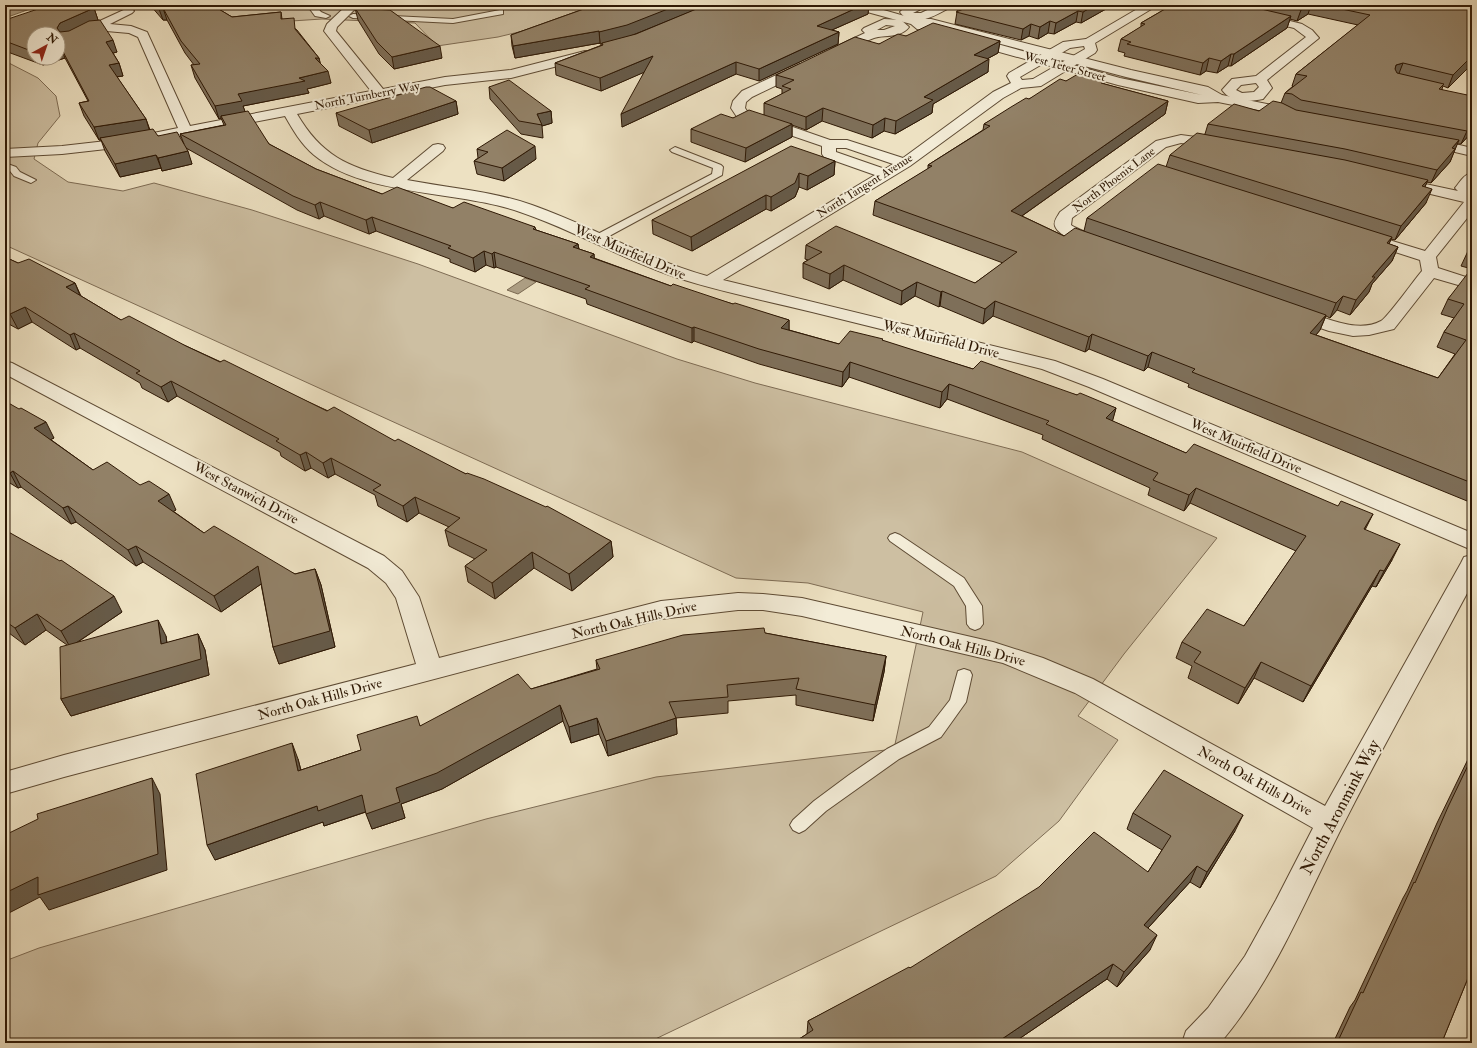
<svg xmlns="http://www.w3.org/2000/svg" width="1477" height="1048" font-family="'IM FELL Double Pica',serif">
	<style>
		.green { fill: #cdbfa2; stroke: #7e6c54 }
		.water { fill: #ac9d82; stroke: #7a6850 }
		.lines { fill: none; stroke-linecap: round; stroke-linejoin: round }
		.service-casing { stroke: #5e4b34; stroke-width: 2 }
		.minor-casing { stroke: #5e4b34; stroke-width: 2 }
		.tertiary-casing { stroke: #5e4b34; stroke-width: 2 }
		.service { fill: #f3ecd7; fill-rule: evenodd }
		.minor { fill: #f3ecd7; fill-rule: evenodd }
		.tertiary { fill: #f3ecd7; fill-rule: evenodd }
		.wall { fill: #7e6f59; stroke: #2f1905; fill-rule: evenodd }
		.shaded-wall { fill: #665a48; stroke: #2f1905 }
		.building { fill: #928167; stroke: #2f1905 }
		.labels { text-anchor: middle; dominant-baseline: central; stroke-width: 4; stroke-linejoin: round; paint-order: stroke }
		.far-street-label { font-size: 12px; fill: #2f1905; stroke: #f3ecd7 }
		.street-label { font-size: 14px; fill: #2f1905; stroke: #f3ecd7 }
		.near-street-label { font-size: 17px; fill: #2f1905; stroke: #f3ecd7 }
	</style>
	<rect width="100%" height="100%" fill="#ede1c2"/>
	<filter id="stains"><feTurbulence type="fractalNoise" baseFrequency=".005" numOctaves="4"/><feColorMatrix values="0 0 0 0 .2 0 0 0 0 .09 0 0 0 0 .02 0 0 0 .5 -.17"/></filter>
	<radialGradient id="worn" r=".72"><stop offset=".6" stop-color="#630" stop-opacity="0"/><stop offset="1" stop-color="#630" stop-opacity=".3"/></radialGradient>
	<g class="green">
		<path d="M218,5H406L416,7L428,5H610L577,18L498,37L437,46L415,23L322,19L230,25Z"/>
		<path d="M5,61L38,78L56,96L60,116L38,143L34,159L68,182L123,191L154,183L252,210L418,264L677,359L755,383L1022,452L1217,538L1124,654L1078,716L1118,740L1059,821L996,876L647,1043H5V961L39,948L486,819L656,777L894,749L923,612L808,583L736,578L5,245Z"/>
	</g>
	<g class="water">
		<path d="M5,5H41L5,18Z"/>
		<path d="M525,278L536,282L518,294L507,290Z"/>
	</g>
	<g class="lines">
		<defs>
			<g id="service">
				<path d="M307,5H315L321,12L330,16L326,18L315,16Z"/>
				<path d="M500,10H503V14L453,23L353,18L349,16L353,14L453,19Z"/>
				<path d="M675,147L721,165L723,167L722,175L600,241H592L591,239L592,237L712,174L713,168L672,152L670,150Z"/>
				<path d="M5,163L16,167L20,172L36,180L31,183L14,176L10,171L5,169Z"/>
				<path d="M895,533L900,535L964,578L982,606L983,624L980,628L975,630L970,628L967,624L966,606L954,586L890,541L888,538L890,535Z"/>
				<path d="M964,669L970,671L972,675L966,702L941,737L899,759L826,811L805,830L799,833L793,830L790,825L793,820L814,801L849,775L887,749L929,727L950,700L958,671Z"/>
			</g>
			<g id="minor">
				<path d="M347,5H359L337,27L336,31L383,89L445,77L511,70L585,51L589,52L591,55L589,58L511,78L445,85L297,114C321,155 347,167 393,178L433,145L438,144L443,145L445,148L443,151L407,180C449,188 492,191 532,205C592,226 646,259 707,276L875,175L824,157L822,154V146L737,117L731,108L733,101L742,91L800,64H808L810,67L808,70L752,97L746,102L745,108L747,111L830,140H847L903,158L993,92L1011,83L1007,76L1009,73L1063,42L1086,39L1144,5H1158L1095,43L1097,50L1095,53L1041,86L1021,88L1003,98L910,166L723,280L1055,361L1103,379L1472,533V550L1089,387L1042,369C965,350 889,331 812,312C767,301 722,292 678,278C623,260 574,230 520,212C458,190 365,197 314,155C301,144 293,130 285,116L124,147L62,154L5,157V149L62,146L124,139L178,128L138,37L129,33L95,30L91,29L89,27L91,25L128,8L132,9L134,11L132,13L110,24L131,26L147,32L190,126L371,91L324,31L327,24ZM1084,46L1085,49L1033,79L1022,80L1020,77L1070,48ZM836,148H846L893,164L885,169L836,152Z"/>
				<path d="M912,5H927L925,7L913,13H921L938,5H953L951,7C936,15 913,30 900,12L902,10Z"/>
				<path d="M1207,5H1227L1302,24L1312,30L1319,38L1267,80L1272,88L1263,99C1249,102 1231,103 1222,90L1232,79L1256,76L1306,37L1294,28L1209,7ZM1256,83L1259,87L1254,92L1242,93L1236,90L1241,85Z"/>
				<path d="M884,19L901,20L909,27C901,38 884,35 874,38C862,42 850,49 839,55H831L829,52L831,49L865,33L862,30L864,28ZM886,25L895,26L884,30H877Z"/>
				<path d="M1181,135L1218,140L1223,141L1225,144L1223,147L1218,148L1181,143L1166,147L1072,218L1071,225C1080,231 1102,237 1106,243L1104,246C1093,249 1059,238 1055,226C1053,221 1058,216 1060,212L1156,141Z"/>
				<path d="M1472,173V212L1436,257L1438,268L1472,279V289L1434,278L1394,329L1369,335L1353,336L1329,331L1288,317L1285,313L1288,309L1294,308C1319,314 1355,335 1381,321C1387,318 1415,279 1422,271L1420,260L1364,242L1362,239L1364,236L1370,234L1376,236L1425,251L1464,202L1397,186L1395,183L1397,180L1402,179L1458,191L1455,188C1460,182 1464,174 1472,173Z"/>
				<path d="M5,361L12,363L384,556L402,571L419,597L439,658L661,601L738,593L763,594L802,598L993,642L1043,658L1093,679L1325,806L1461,563L1464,557L1472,555V584C1428,667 1381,749 1339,833C1303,905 1273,981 1220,1043H1182L1186,1031L1208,1008L1245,956L1276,900L1313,828L1075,693L1003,663L802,616L763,610H738L661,619L64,777L5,794V772L64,755L416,664L396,598L386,583L368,568L5,374Z"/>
			</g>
			<g id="tertiary">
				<path d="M847,5H866L915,19H931L1131,70L1208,87L1222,95L1287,108L1299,117L1297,120L1292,121L1278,114L1218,102L1198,103L1118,85L917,29L911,24L849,7ZM929,25L1126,77L1202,95L1120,78Z"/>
				<path d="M1426,137L1472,148V156L1421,144L1419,141L1421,138Z"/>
			</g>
		</defs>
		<use href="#service" class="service-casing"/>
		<use href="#minor" class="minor-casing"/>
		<use href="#tertiary" class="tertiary-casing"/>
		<use href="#service" class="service"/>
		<use href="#minor" class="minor"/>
		<use href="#tertiary" class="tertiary"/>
	</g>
	<g class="wall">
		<path d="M150,5H212L232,17L281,12L282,19L297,30L319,58L320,63L331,83L307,89L309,93L243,106L245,112L269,144L316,169L382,194L453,208L535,227L536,230L578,244L579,249L594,254V258L671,286L733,304L789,320V330L839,344L882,341L973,369L1077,395L1116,408L1112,421L1186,453L1365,530L1392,560L1376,587L1372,586L1303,702L1254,678L1238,704L1188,678L1192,666L1176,658L1182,642L1244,626L1296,551L1190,503L1184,511L1148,495L1150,488L1042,439L1043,435L947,399L940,408L849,377L842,387L759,364L694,341L692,343L587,304L586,299L496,267L494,268L486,265L475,272L450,262V259L376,231L369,234L324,216L319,219L297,210L186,148L192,164L162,171L161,168L120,177L105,151L101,140H99L84,116L79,103L88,101L65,58L43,65L5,51V20L94,8L98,20L117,52L113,53L119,63L123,76L117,77L146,119L150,130L158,136L184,144L180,134L224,125L221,118L219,119L195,78L191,65H194L185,53L167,20H163ZM34,34L58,58H34Z"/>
		<path d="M595,5H869L868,14L832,30L839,32L838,44L759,81L736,74L622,127L644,72L601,91L556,75L555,63L602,45V44H600V43L515,58L512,46L511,35ZM671,19L636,34H633Z"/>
		<path d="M871,5H888L881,8Z"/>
		<path d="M1113,5L1081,23L1076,22L1054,34L1048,33L1038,39L1029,36L1021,40L955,24L958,6Z"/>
		<path d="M1172,5H1472V64L1448,88L1443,86L1442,89L1472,132L1461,144H1457L1450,162L1431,183L1427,182L1425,187L1426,203L1395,240L1391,239L1389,244L1398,247L1392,261L1372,284L1369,292L1350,315L1337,310L1330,318L1326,316L1320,330L1316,335L1438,378L1455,354L1437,347L1444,332L1454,318L1441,314L1448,299L1470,273L1472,270V503L1188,387L1189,384L1148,367L1144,371L1089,349L1085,352L993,316L983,324L940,306L939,307L915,296L901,305L843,280L829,289L803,278V263L808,260L805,259L806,245L975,283L1003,263L873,215L875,201L928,169V165L983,130L984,124L1029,99L1066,81H1104V84L1168,101L1165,114L1022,216L1064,236L1084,231L1087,218L1166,167L1170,155L1205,134L1208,124L1259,111L1281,103L1285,93L1293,86H1292L1296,74L1358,25L1308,14L1297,21L1290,19L1287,28L1231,66H1228L1217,73L1206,71L1200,75L1124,56L1125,53L1118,51L1121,39L1141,27V23Z"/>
		<path d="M355,8L442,58L394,69L379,54L358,20Z"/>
		<path d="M906,36L1000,41L998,53L987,59L988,72L933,104L932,113L895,134L884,131L872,138L822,121L806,130L792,125V137L745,162L691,142V129L733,118L764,115V103L782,94V89L776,87V75L879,44Z"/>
		<path d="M489,87L551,111L552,123L542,126L543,138L521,134L490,99Z"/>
		<path d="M456,101L458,114L372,143L339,126L336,113Z"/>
		<path d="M477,149L536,159L504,181L477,174L474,161L478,158Z"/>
		<path d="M835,161L834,175L807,190L799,187L795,197L771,211L766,209L692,251L653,234L652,220Z"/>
		<path d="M1472,246V269L1461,266L1468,251Z"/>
		<path d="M5,257L18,263L75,283L81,296L121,320L186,346L466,474L611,541L613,557L572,591L534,568L495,599L468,582L465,566L475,559L449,546L445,530L449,527L419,513L407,522L378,506L375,495L335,474L328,478L311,468L305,471L281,456L280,452L177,396L168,402L142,388L140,383L80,348L76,350L32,322L18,329L5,322Z"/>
		<path d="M5,401L54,438L50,439L93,470L176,510L173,511L204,533L295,574L315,569L321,585L335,647L279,664L273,647L261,584L221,612L143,562L136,566L76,522L71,524L21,487L18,488L5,480Z"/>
		<path d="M5,530L122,612L78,642L166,636L167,643L198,634L205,650L209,675L71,716L61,699L67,645L46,630L25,645L5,630Z"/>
		<path d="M765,633L886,656L884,672L873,721L796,705V695L728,701V713L676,718L677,734L608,756L599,734L571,743L563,721L442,789L401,804L405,818L372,829L366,812L324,826L323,822L215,860L298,759L301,770L361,750L420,726L531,689L597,669L596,660Z"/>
		<path d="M1472,751V975L1470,973L1442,1042L1444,1043H1333L1350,1007L1355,1000L1403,898L1407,891L1437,823Z"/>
		<path d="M1133,813L1235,831L1200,888L1190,882L1148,928L1150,950L1117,987L1107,979L1013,1043H793L807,1034L808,1021L910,968L1148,872L1162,850L1127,829Z"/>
	</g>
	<g class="shaded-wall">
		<path d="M678,5H707L628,37L600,44L599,32Z"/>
		<path d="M863,5H869L868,14L816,37L817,26Z"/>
		<path d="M882,5H888L881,8Z"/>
		<path d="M1095,5H1113L1081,23L1083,12Z"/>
		<path d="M1308,5H1311L1308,14L1297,21L1301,10Z"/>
		<path d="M94,8L98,20L62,40L57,28L60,23Z"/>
		<path d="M163,8L167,20H163L159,9Z"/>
		<path d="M1078,11L1076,22L1054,34L1056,23Z"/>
		<path d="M1291,16L1287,28L1231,66L1234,54Z"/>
		<path d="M1050,21L1048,33L1038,39L1040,27Z"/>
		<path d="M1031,24L1029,36L1021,40L1023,29Z"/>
		<path d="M599,31L600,43L515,58L513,46Z"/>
		<path d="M839,32L838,44L759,81V69Z"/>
		<path d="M113,40L117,52L110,54L106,42Z"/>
		<path d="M1000,41L998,53L972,67L974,55Z"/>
		<path d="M58,46H60L65,58L43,65L40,58H58Z"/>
		<path d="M440,46L442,58L394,69L392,57Z"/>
		<path d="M1231,54L1228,66L1217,73L1221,61Z"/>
		<path d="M653,56L654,68L601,91L600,78Z"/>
		<path d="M1472,56V64L1448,88L1453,75Z"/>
		<path d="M315,58H319L322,70Z"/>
		<path d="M1209,58L1206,71L1200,75L1203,63Z"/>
		<path d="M989,59L988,72L933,104L932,113L895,134L896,121L924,97Z"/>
		<path d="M736,62V74L622,127L621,114Z"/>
		<path d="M119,63L123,76L114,77L109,65Z"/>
		<path d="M1403,63L1398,76L1392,78L1396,65Z"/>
		<path d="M328,71L331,83L307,89L309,93L243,106L246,114L221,116V118L219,119L215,106L238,94L299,78Z"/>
		<path d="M456,101L458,114L372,143L369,130Z"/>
		<path d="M1168,101L1165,114L1009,225L1011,211Z"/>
		<path d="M823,108L822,121L806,130V117Z"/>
		<path d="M551,111L552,123L542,126L537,114Z"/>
		<path d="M885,118L884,131L872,138L873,125Z"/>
		<path d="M146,119L150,132L100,138L101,140H99L94,127Z"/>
		<path d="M792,124V137L745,162L746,148Z"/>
		<path d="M1472,125V132L1461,144L1467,131Z"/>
		<path d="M1459,140L1450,162L1431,183L1437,170L1452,148Z"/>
		<path d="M535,146L536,159L504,181L502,168Z"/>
		<path d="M188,151L192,164L162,171L158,158Z"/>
		<path d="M156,155L161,168L120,177L115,164Z"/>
		<path d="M835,161L834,175L807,190L808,176Z"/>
		<path d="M799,173V187L795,197L771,211V197Z"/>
		<path d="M1428,180L1422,193V186Z"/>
		<path d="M1432,189L1426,203L1395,240L1401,226Z"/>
		<path d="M766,195V209L692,251L691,237Z"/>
		<path d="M320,202L324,216L319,219L315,205Z"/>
		<path d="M372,217L376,231L369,234L366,220Z"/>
		<path d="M1392,237L1386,251L1387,243Z"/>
		<path d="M578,244L580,258L573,247Z"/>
		<path d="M1398,247L1392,261L1372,284L1369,292L1350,315L1356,300L1372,277Z"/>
		<path d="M484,251L486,265L475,272L473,258Z"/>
		<path d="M494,252L496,267L494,268L492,254Z"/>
		<path d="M594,254L595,269L590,257Z"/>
		<path d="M844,265L843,280L829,289L830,274Z"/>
		<path d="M917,282L915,296L901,305L902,291Z"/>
		<path d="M75,283L81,298L66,287Z"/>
		<path d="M942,291L940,306L939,307L941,292Z"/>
		<path d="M1343,296L1337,310L1330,318L1336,303Z"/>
		<path d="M995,301L993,316L983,324L985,309Z"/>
		<path d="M25,307L32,322L18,329L10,314Z"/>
		<path d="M1326,315L1320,330L1305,348L1310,333Z"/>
		<path d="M789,320V335L781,328Z"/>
		<path d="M694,327V341L692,343V328Z"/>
		<path d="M74,333L80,348L76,350L70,335Z"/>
		<path d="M1092,334L1089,349L1085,352L1089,337Z"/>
		<path d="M1152,352L1148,367L1144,371L1148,356Z"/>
		<path d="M850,362L849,377L842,387L843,372Z"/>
		<path d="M171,381L177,396L168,402L161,387Z"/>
		<path d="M949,384L947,399L940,408L942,392Z"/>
		<path d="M1116,408L1112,423L1106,418Z"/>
		<path d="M46,422L54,438L42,444L34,428Z"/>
		<path d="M306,452L311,468L305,471L300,455Z"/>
		<path d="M331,458L335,474L328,478L323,463Z"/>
		<path d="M13,471L21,487L18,488L10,473Z"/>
		<path d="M1196,488L1190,503L1184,511L1189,495Z"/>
		<path d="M169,494L176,510L165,516L158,501Z"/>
		<path d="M415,497L419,513L407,522L403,506Z"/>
		<path d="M68,506L76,522L71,524L63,508Z"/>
		<path d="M1373,514L1365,530L1364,529Z"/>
		<path d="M611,541L613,557L572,591L569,574Z"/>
		<path d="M1400,544L1392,560L1376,587L1384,571Z"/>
		<path d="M136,546L143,562L136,566L128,550Z"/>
		<path d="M532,552L534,568L495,599L492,583Z"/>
		<path d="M258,566L264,582L221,612L214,596Z"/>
		<path d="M315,569L321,585L335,647L279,664L273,647Z"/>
		<path d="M1380,570L1372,586L1303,702L1311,686Z"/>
		<path d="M114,596L122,612L70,647L61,631Z"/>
		<path d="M37,614L46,630L25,645L15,628Z"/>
		<path d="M158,620L166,636L169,660L161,644Z"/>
		<path d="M198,634L205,650L209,675L71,716L61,699Z"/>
		<path d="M886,656L884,672L873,721L875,705Z"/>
		<path d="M1261,662L1254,678L1238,704L1245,688Z"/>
		<path d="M560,705L563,721L442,789L401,804L405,818L372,829L366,814L396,788Z"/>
		<path d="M597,718L599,734L571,743L569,727Z"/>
		<path d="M676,718L677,734L608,756L606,741Z"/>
		<path d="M292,743L298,759L305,787L298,771Z"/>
		<path d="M152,778L160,794L167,870L49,910L40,897L5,915V893Z"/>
		<path d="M362,795L368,811L324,826L323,822L215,860L207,845L317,806Z"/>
		<path d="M1243,815L1235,831L1200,888L1207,872Z"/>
		<path d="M1197,866L1190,882L1137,940L1144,925Z"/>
		<path d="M1157,935L1150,950L1117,987L1124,972Z"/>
		<path d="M1113,964L1107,979L1013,1043H996Z"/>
	</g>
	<g class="building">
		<path d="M50,5H91L94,8L60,23L57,28L60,32L69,31L89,21L100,20L113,40L106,42L119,63L109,65L146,119L94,127L79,103L89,101L60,46H58V34H34V52L5,41V20Z"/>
		<path d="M156,5H212L232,17L281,12V19L294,18L295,29L319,58H315L328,71L299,78L305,81L238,94L242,101L215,106L191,65L200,64L181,41L163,8L159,9Z"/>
		<path d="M595,5H678L627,25L599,32V31L513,46L511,35Z"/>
		<path d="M706,5H863L817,26L839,32L759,69L736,62L621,114L653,56L600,78L555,63L603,45L602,43L636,34Z"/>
		<path d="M959,5H1095L1083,12L1078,11L1056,23L1050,21L1040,27L1031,24L1023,29L956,12L966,8L958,6Z"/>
		<path d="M1172,5H1244L1291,16L1234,54H1231L1221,61L1209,58L1203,63L1127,44L1131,42L1121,39L1145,24L1141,23Z"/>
		<path d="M1281,5H1308L1301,10Z"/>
		<path d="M1323,5H1472V56L1453,75L1403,63L1396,65L1395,69L1397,73L1444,84L1439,89L1472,96V125L1467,131L1301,100L1292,94L1285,93L1307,76L1296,74L1370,15Z"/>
		<path d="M355,8L390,10L440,46L392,57L377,42Z"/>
		<path d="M933,23L1000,41L974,55L989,59L924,97L933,100L896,121L885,118L873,125L823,108L806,117L764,103L791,89L782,86L794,80L776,75L855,37L879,44L898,34L906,36Z"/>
		<path d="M1078,74L1104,81L1101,83L1168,101L1011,211L1064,236L1075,228L1326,315L1310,333L1438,378L1466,340L1444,332L1464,304L1448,299L1468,273L1472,274V442L1471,444H1472V483L1192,372L1195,369L1152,352L1148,356L1092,334L1089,337L995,301L985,309L942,291L941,292L917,282L902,291L844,265L830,274L803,263L822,252L806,245L836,226L975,283L1017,252L875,201L932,166L928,165L990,126L984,124L1011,107L1026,98L1029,99L1060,79L1066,81Z"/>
		<path d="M509,80L551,111L537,114L542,125L519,121L489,87Z"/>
		<path d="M426,87H430L456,101L369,130L336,113Z"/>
		<path d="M1273,101L1282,103L1296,110L1459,140L1452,148L1455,149L1437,170L1345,149L1208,124L1234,104L1259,111Z"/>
		<path d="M749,110L792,124L746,148L691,129L721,114L733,118Z"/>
		<path d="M248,111L269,144L316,169L382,194L397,187L453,208L464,202L535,227L533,229L578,244L573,247L594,254L590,257L671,286L673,284L733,304L735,303L789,320L781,328L839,344L850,331L883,339L882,340L973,369L981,361L1077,395L1080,393L1116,408L1106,418L1186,453L1194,444L1338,506L1341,501L1373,514L1364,529L1400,544L1384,571L1380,570L1311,686L1261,662L1245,688L1194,662L1201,652L1182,642L1207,609L1244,626L1306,536L1196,488L1189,495L1153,480L1158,473L1046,424L1049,421L949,384L942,392L850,362L843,372L759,349L694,327L692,328L585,289L590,286L494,252L492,254L484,251L473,258L448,248L451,246L372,217L366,220L320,202L315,205L293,196L180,134L226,125L221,116Z"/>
		<path d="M153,129L158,136L177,132L188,151L158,158L156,155L115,164L100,138Z"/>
		<path d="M507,130L535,146L502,168L474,161L488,152L477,149Z"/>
		<path d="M1197,133L1345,160L1428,180L1422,186L1432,189L1401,226L1170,155Z"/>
		<path d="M791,146L835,161L808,176L799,173L795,183L771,197L766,195L691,237L652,220Z"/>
		<path d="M1158,164L1392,237L1387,243L1398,247L1372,277H1375L1356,300L1343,296L1336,303L1087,218Z"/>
		<path d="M1472,246V252L1468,251Z"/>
		<path d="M5,257L18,263L29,259L75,283L66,287L121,320L129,316L186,346L220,362L224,360L327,411L334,407L395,441L398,439L466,474L467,473L484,479L546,507L547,506L611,541L569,574L532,552L492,583L465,566L487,550L445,530L460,518L415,497L403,506L373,490L381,485L331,458L323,463L306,452L300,455L276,441L279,439L171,381L161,387L136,373L140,371L74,333L70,335L25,307L10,314L5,311Z"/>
		<path d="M5,401L19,409L21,408L46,422L34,428L93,470L107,462L140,485L149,481L169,494L158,501L204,533L214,526L295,574L315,569L330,631L273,647L258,566L214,596L136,546L128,550L68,506L63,508L13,471L10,473L5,470Z"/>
		<path d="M5,530L60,561L61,560L114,596L61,631L37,614L15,628L5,621Z"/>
		<path d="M158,620L161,644L198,634L201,659L61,699L60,647Z"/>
		<path d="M764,628L765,633L886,656L875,705L796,689L799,678L727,685L728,697L669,702L676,718L606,741L597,718L569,727L560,705L437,773L396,788L400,802L366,814L362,795L318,811L317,806L207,845L196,774L292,743L298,771L361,750L357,735L417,716L420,726L518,674L531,689L600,669L596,660L683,635Z"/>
		<path d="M1472,757V968L1442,1042L1444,1043H1337L1361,992L1363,993L1414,882L1415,883L1448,807Z"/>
		<path d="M1164,770L1243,815L1207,872L1197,866L1144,925L1157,935L1124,972L1113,964L996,1043H793L813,1030L808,1021L909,967L910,968L1039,887L1094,832L1148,872L1171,836L1133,813Z"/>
		<path d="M152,778L158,854L38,895V877L5,893V835L38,819L37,814Z"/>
	</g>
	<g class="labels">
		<g class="far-street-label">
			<text transform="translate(1065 67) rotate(15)">West Teter Street</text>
			<text transform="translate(367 96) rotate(-11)">North Turnberry Way</text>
			<text transform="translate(1114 180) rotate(-37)">North Phoenix Lane</text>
			<text transform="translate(865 186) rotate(-32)">North Tangent Avenue</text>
		</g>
		<g class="street-label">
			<text transform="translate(630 252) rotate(23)">West Muirfield Drive</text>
			<text transform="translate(941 339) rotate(14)">West Muirfield Drive</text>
			<text transform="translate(1246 446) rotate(23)">West Muirfield Drive</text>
			<text transform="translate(246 493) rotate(28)">West Stanwich Drive</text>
			<text transform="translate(634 620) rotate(-13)">North Oak Hills Drive</text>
			<text transform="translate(963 646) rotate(14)">North Oak Hills Drive</text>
			<text transform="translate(320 699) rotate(-15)">North Oak Hills Drive</text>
			<text transform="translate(1255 781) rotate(29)">North Oak Hills Drive</text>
		</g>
		<g class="near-street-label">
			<text transform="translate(1340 807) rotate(-62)">North Aronmink Way</text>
		</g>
	</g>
	<rect width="1477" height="1048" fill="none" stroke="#ede1c2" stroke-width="20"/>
	<rect x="6" y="6" width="1465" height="1036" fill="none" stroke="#2f1905" stroke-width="2"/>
	<rect x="10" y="10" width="1457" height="1028" fill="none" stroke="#2f1905"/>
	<g transform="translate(46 46) rotate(40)"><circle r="19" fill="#f3ecd7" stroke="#a59883"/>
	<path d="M0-3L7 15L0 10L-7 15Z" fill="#8f2418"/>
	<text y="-6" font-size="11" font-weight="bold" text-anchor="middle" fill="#2f1905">N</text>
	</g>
	<rect width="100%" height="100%" filter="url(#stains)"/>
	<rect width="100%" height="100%" fill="url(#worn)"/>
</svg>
